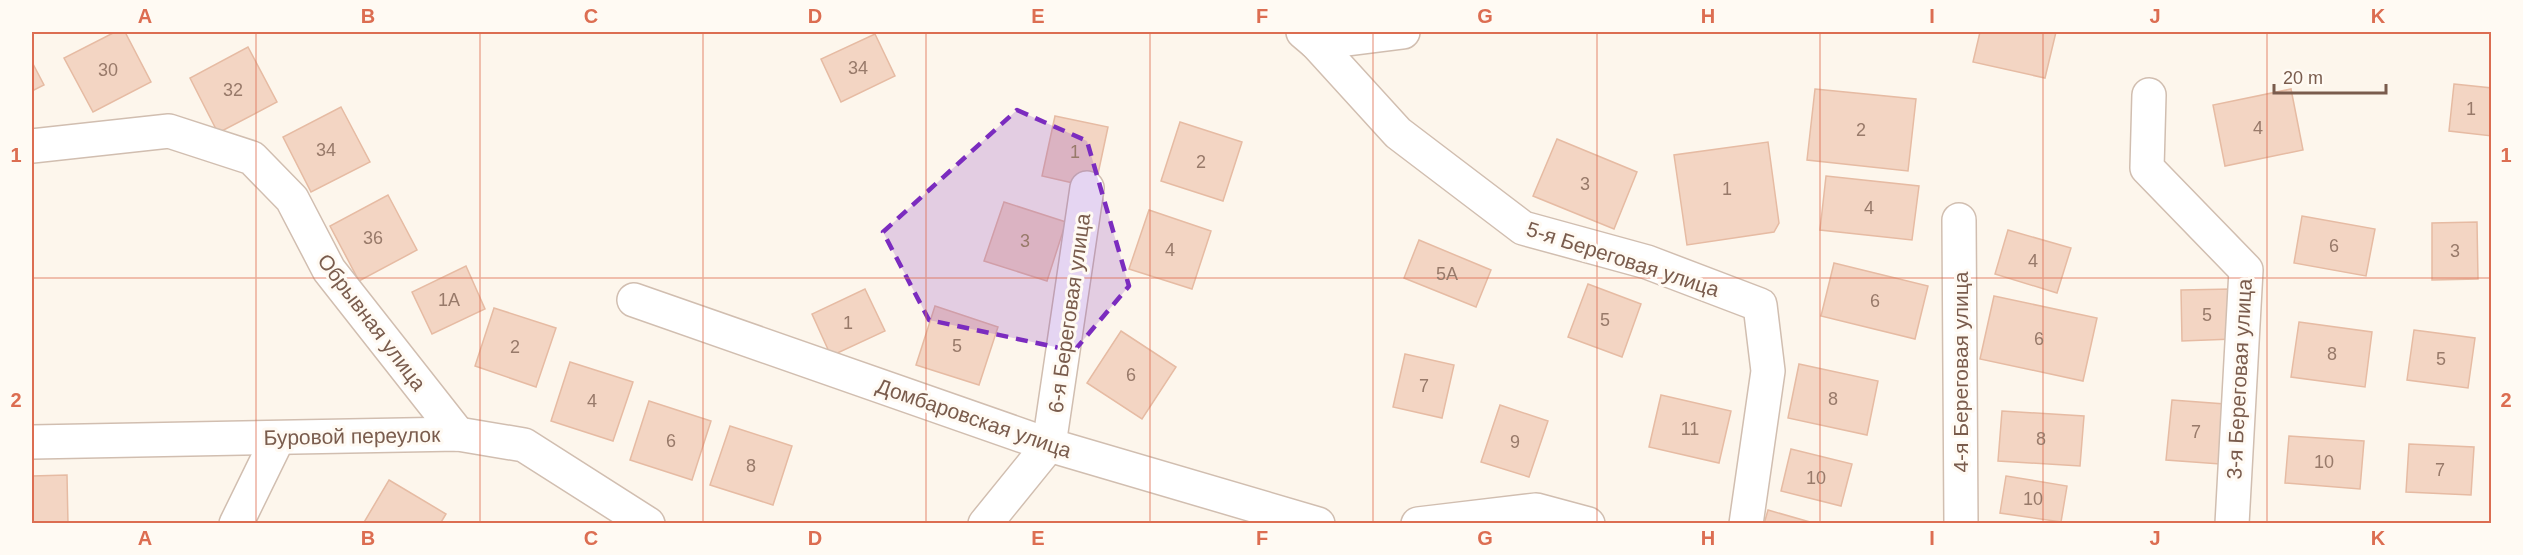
<svg xmlns="http://www.w3.org/2000/svg" width="2523" height="555" font-family="Helvetica,sans-serif">
	<style>
		.building { fill: #f3d5c3; stroke: #e6bba3; stroke-width: 1.5 }
		.lines { fill: none; stroke-linecap: round; stroke-linejoin: round }
		.minor-casing { stroke: #d1beb0; stroke-width: 36 }
		.minor { stroke: #fff; stroke-width: 33 }
		.marked { fill: #7b2cbf; fill-opacity: 0.2; stroke: #7b2cbf; stroke-width: 4.5; stroke-dasharray: 12 8; stroke-linejoin: round }
		.grid { fill: none; stroke: #dc6d51; stroke-width: 1.5; stroke-opacity: 0.55 }
		.labels { text-anchor: middle; dominant-baseline: central; stroke-width: 6; stroke-linejoin: round; paint-order: stroke }
		.number-label { font-size: 18px; fill: #987a6a }
		.street-label { font-size: 21px; fill: #7a5c4d; stroke: #fffaf3 }
		.neatline { fill: none; stroke: #dc6d51; stroke-width: 2 }
		.grid-label { font-size: 20px; text-anchor: middle; font-weight: bold; fill: #dc6d51 }
	</style>
	<rect width="100%" height="100%" fill="#fdf6ec"/>
	<g class="building">
		<path d="M115,32H125L151,82L93,112L64,58Z"/>
		<path d="M1980,32H2056L2045,78L1973,62Z"/>
		<path d="M875,34L895,76L841,102L821,59Z"/>
		<path d="M248,47L277,102L218,133L190,78Z"/>
		<path d="M32,62L44,85L32,91Z"/>
		<path d="M2454,84L2492,88V136L2449,131Z"/>
		<path d="M1815,89L1916,99L1908,171L1807,160Z"/>
		<path d="M2291,89L2303,150L2225,166L2213,105Z"/>
		<path d="M341,107L370,162L311,192L283,137Z"/>
		<path d="M1055,116L1108,127L1095,188L1042,176Z"/>
		<path d="M1180,122L1242,142L1223,201L1161,181Z"/>
		<path d="M1557,139L1637,172L1614,229L1533,196Z"/>
		<path d="M1768,142L1779,223L1774,232L1687,245L1674,155Z"/>
		<path d="M1826,176L1919,186L1912,240L1820,230Z"/>
		<path d="M388,195L417,250L359,281L330,226Z"/>
		<path d="M1004,202L1066,222L1047,281L984,261Z"/>
		<path d="M1149,210L1211,231L1192,289L1129,269Z"/>
		<path d="M2302,216L2375,229L2366,276L2294,263Z"/>
		<path d="M2477,222L2478,279L2432,280V223Z"/>
		<path d="M2008,230L2071,248L2057,293L1995,274Z"/>
		<path d="M1419,240L1491,270L1476,307L1404,278Z"/>
		<path d="M1834,263L1928,286L1915,339L1821,316Z"/>
		<path d="M466,266L485,309L432,334L412,292Z"/>
		<path d="M1588,284L1641,304L1622,357L1568,337Z"/>
		<path d="M865,289L885,331L831,356L812,314Z"/>
		<path d="M2232,289L2233,339L2182,341L2181,290Z"/>
		<path d="M1994,296L2097,318L2083,381L1980,359Z"/>
		<path d="M935,306L998,327L979,385L916,365Z"/>
		<path d="M494,308L556,328L536,387L475,366Z"/>
		<path d="M2299,322L2372,332L2365,387L2291,377Z"/>
		<path d="M2414,330L2475,338L2468,388L2407,380Z"/>
		<path d="M1121,331L1176,367L1142,419L1087,383Z"/>
		<path d="M1405,354L1454,365L1442,418L1393,407Z"/>
		<path d="M570,362L633,382L613,441L551,421Z"/>
		<path d="M1799,364L1878,381L1867,435L1788,418Z"/>
		<path d="M1661,395L1731,411L1719,463L1649,447Z"/>
		<path d="M2172,400L2225,404L2220,464L2166,460Z"/>
		<path d="M649,401L711,421L692,480L630,460Z"/>
		<path d="M1500,405L1548,421L1529,477L1481,462Z"/>
		<path d="M2002,411L2084,416L2080,466L1998,461Z"/>
		<path d="M730,426L792,446L773,505L710,485Z"/>
		<path d="M2289,436L2364,441L2360,489L2285,483Z"/>
		<path d="M2409,444L2474,447L2471,495L2406,492Z"/>
		<path d="M1791,449L1852,464L1841,506L1781,491Z"/>
		<path d="M67,475L68,524H32V476Z"/>
		<path d="M2006,476L2067,486L2061,522L2000,513Z"/>
		<path d="M389,480L446,514L440,524H363Z"/>
		<path d="M1768,510L1817,524H1764Z"/>
	</g>
	<g class="lines">
		<defs>
			<g id="minor">
				<path d="M1303,32L1316,43L1398,133L1523,228L1647,262L1760,305L1768,371L1746,524"/>
				<path d="M1316,43L1403,32"/>
				<path d="M2149,95L2147,168L2246,270L2232,524"/>
				<path d="M32,146L169,131L252,158L292,199L329,270L458,434"/>
				<path d="M1959,220L1961,524"/>
				<path d="M634,300L1049,445L1318,524"/>
				<path d="M32,442L458,434L524,445L648,524"/>
				<path d="M236,524L278,438"/>
				<path d="M985,524L1049,445L1087,188"/>
				<path d="M1418,524L1536,510L1588,524"/>
			</g>
		</defs>
		<use href="#minor" class="minor-casing"/>
		<use href="#minor" class="minor"/>
	</g>
	<path class="marked" d="M1017,110L1087,141L1129,286L1074,351L929,320L883,232Z"/>
	<path class="grid" d="M256,32V524M480,32V524M703,32V524M926,32V524M1150,32V524M1373,32V524M1597,32V524M1820,32V524M2043,32V524M2267,32V524M32,278H2492"/>
	<g class="labels">
		<g class="number-label">
			<text x="858" y="68">34</text>
			<text x="108" y="70">30</text>
			<text x="233" y="90">32</text>
			<text x="2471" y="109">1</text>
			<text x="2258" y="128">4</text>
			<text x="1861" y="130">2</text>
			<text x="326" y="150">34</text>
			<text x="1075" y="152">1</text>
			<text x="1201" y="162">2</text>
			<text x="1585" y="184">3</text>
			<text x="1727" y="189">1</text>
			<text x="1869" y="208">4</text>
			<text x="373" y="238">36</text>
			<text x="1025" y="241">3</text>
			<text x="2334" y="246">6</text>
			<text x="1170" y="250">4</text>
			<text x="2455" y="251">3</text>
			<text x="2033" y="261">4</text>
			<text x="1447" y="274">5А</text>
			<text x="449" y="300">1А</text>
			<text x="1875" y="301">6</text>
			<text x="2207" y="315">5</text>
			<text x="1605" y="320">5</text>
			<text x="848" y="323">1</text>
			<text x="2039" y="339">6</text>
			<text x="957" y="346">5</text>
			<text x="515" y="347">2</text>
			<text x="2332" y="354">8</text>
			<text x="2441" y="359">5</text>
			<text x="1131" y="375">6</text>
			<text x="1424" y="386">7</text>
			<text x="1833" y="399">8</text>
			<text x="592" y="401">4</text>
			<text x="1690" y="429">11</text>
			<text x="2196" y="432">7</text>
			<text x="2041" y="439">8</text>
			<text x="671" y="441">6</text>
			<text x="1515" y="442">9</text>
			<text x="2324" y="462">10</text>
			<text x="751" y="466">8</text>
			<text x="2440" y="470">7</text>
			<text x="1816" y="478">10</text>
			<text x="2033" y="499">10</text>
		</g>
		<g class="street-label">
			<text transform="translate(1623 259) rotate(18)">5-я Береговая улица</text>
			<text transform="translate(1069 313) rotate(-82)">6-я Береговая улица</text>
			<text transform="translate(372 322) rotate(53)">Обрывная улица</text>
			<text transform="translate(1960 372) rotate(-90)">4-я Береговая улица</text>
			<text transform="translate(2239 379) rotate(-87)">3-я Береговая улица</text>
			<text transform="translate(974 418) rotate(19)">Домбаровская улица</text>
			<text transform="translate(352 436) rotate(-1)">Буровой переулок</text>
		</g>
	</g>
	<rect width="2523" height="555" fill="none" stroke="#fffaf3" stroke-width="66"/>
	<path d="M2274 84v9h112v-9" fill="none" stroke="#7a5c4d" stroke-width="3"/>
	<text x="2283" y="84" font-size="18" fill="#7a5c4d" stroke="#fffaf3" stroke-width="4.5" paint-order="stroke">20 m</text>
	<rect x="33" y="33" width="2457" height="489" class="neatline"/>
	<g class="grid-label">
		<text x="145" y="23">A</text>
		<text x="368" y="23">B</text>
		<text x="591" y="23">C</text>
		<text x="815" y="23">D</text>
		<text x="1038" y="23">E</text>
		<text x="1262" y="23">F</text>
		<text x="1485" y="23">G</text>
		<text x="1708" y="23">H</text>
		<text x="1932" y="23">I</text>
		<text x="2155" y="23">J</text>
		<text x="2378" y="23">K</text>
		<text x="16" y="162">1</text>
		<text x="2506" y="162">1</text>
		<text x="16" y="407">2</text>
		<text x="2506" y="407">2</text>
		<text x="145" y="545">A</text>
		<text x="368" y="545">B</text>
		<text x="591" y="545">C</text>
		<text x="815" y="545">D</text>
		<text x="1038" y="545">E</text>
		<text x="1262" y="545">F</text>
		<text x="1485" y="545">G</text>
		<text x="1708" y="545">H</text>
		<text x="1932" y="545">I</text>
		<text x="2155" y="545">J</text>
		<text x="2378" y="545">K</text>
	</g>
</svg>
